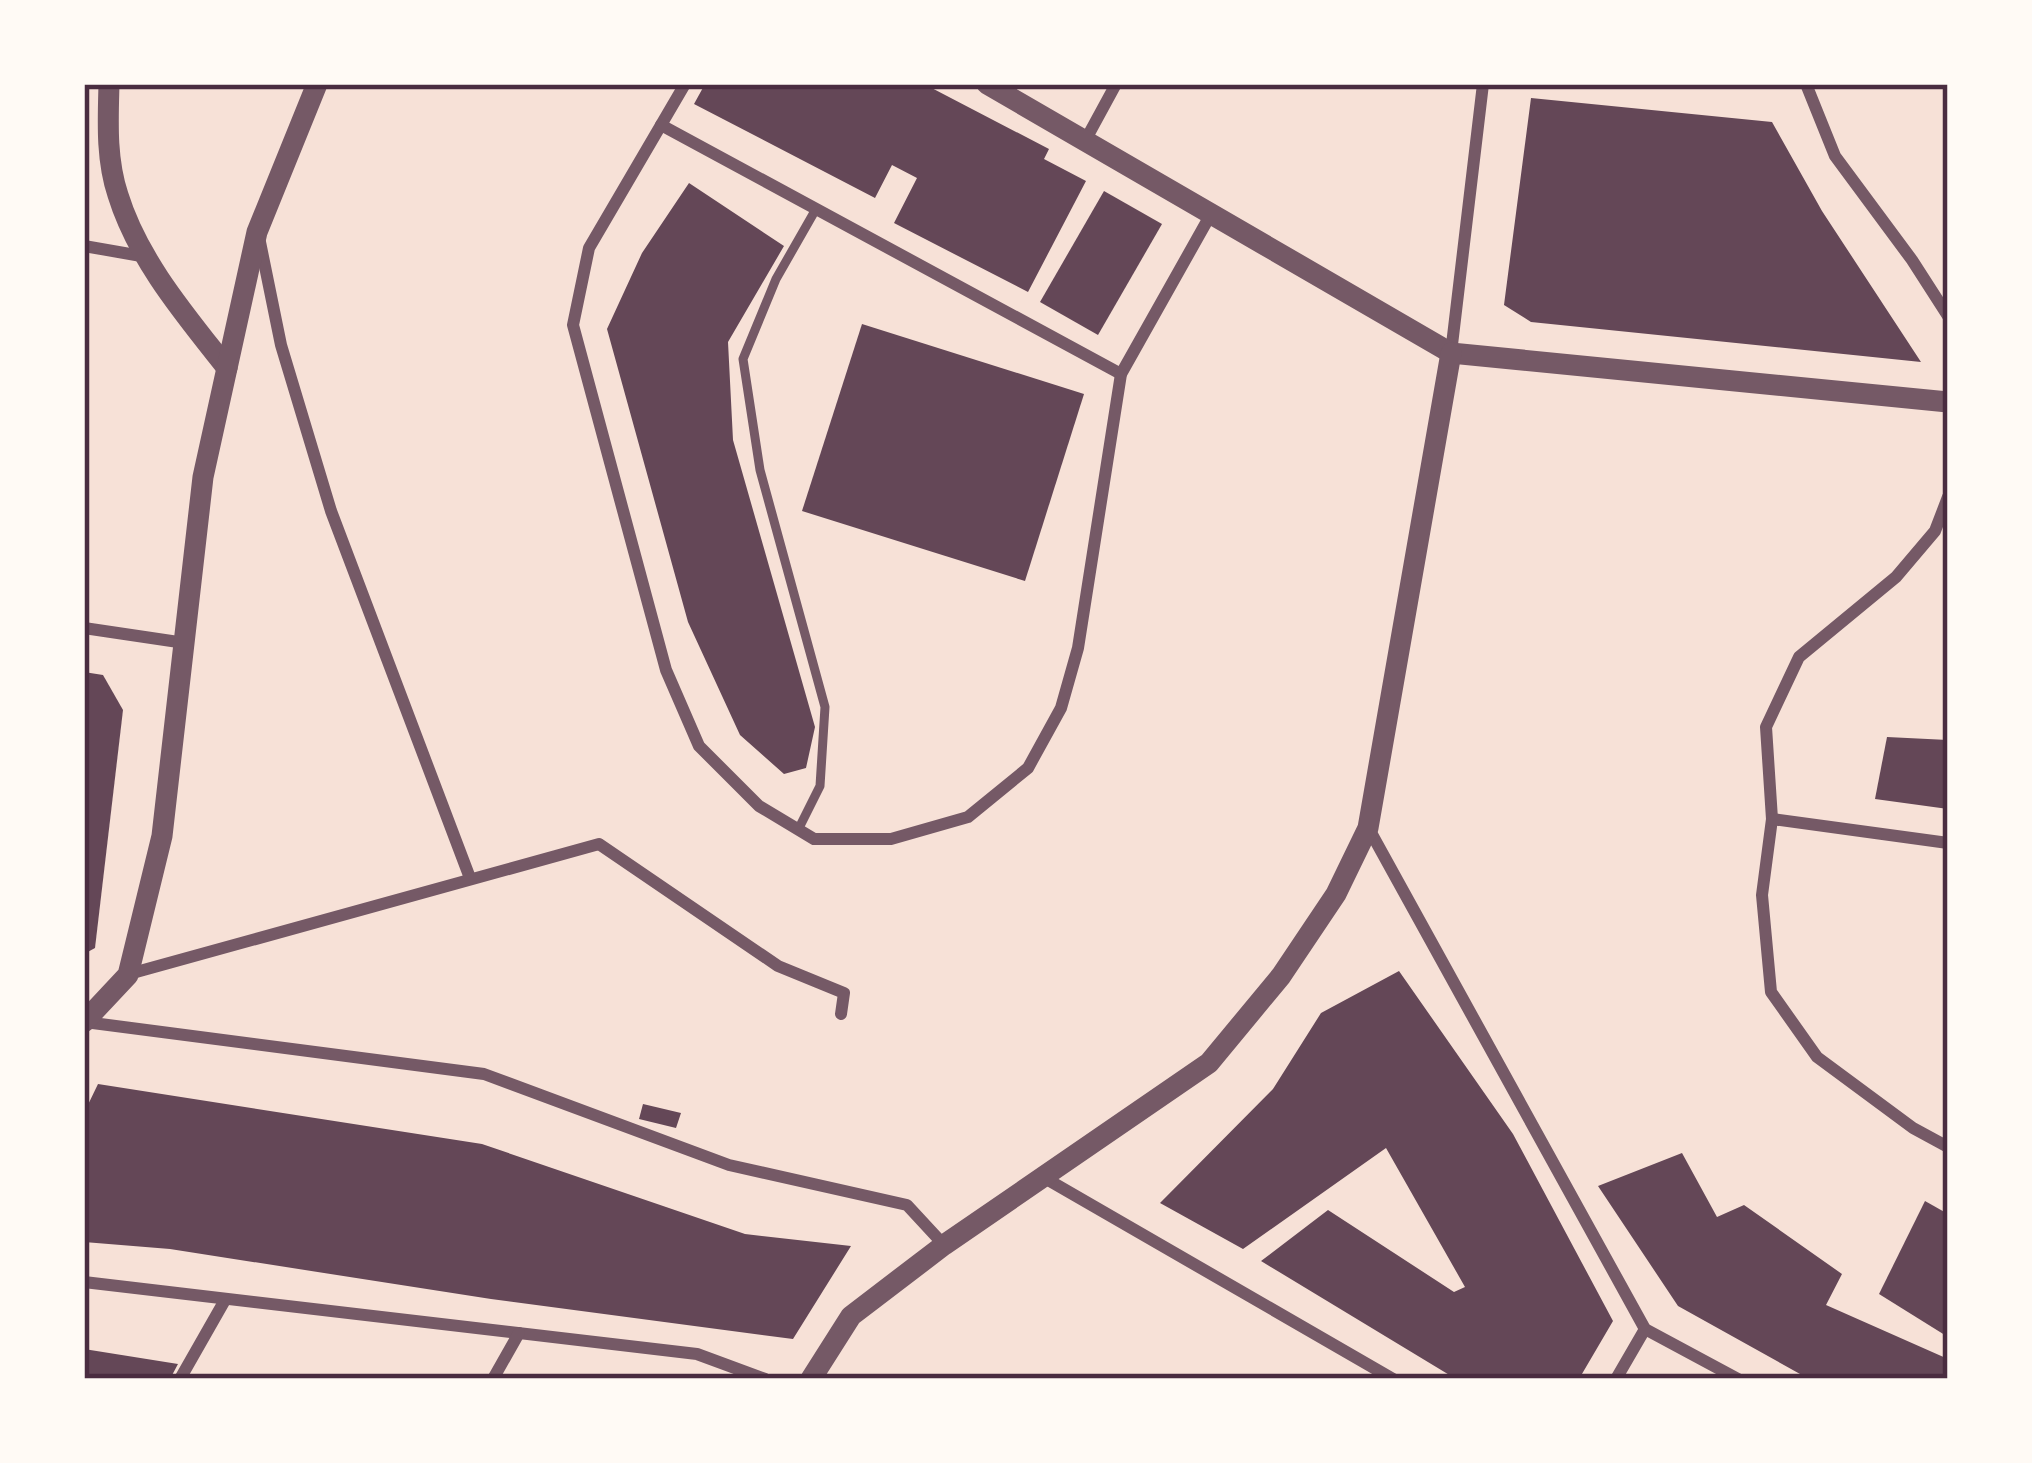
<svg xmlns="http://www.w3.org/2000/svg" width="2032" height="1463" font-family="'Golos Text',sans-serif">
	<style>
		.building { fill: #644757 }
		.lines { fill: none; stroke-linecap: round; stroke-linejoin: round }
		.service { stroke: #755966; stroke-width: 9 }
		.minor { stroke: #755966; stroke-width: 12 }
		.tertiary { stroke: #755966; stroke-width: 21 }
		.neatline { fill: none; stroke: #4a2c40; stroke-width: 4.5 }
	</style>
	<rect width="100%" height="100%" fill="#f7e1d7"/>
	<g class="building">
		<path d="M705,84H924L1049,149L1044,159L1086,181L1028,292L894,223L917,178L892,165L875,198L694,104Z"/>
		<path d="M1531,98L1772,122L1822,211L1921,362L1531,322L1504,305Z"/>
		<path d="M689,183L784,246L728,342L733,440L815,727L806,768L784,774L740,735L688,622L607,329L642,253Z"/>
		<path d="M1104,191L1162,224L1098,335L1040,302Z"/>
		<path d="M862,324L1084,394L1025,581L802,511Z"/>
		<path d="M84,672L103,675L123,710L95,948L84,954Z"/>
		<path d="M1887,737L1948,740V809L1875,799Z"/>
		<path d="M1399,971L1513,1134L1613,1321L1579,1379H1456L1261,1261L1328,1210L1454,1292L1465,1287L1386,1148L1243,1249L1160,1203L1273,1089L1321,1013Z"/>
		<path d="M98,1084L482,1144L745,1234L851,1246L793,1339L491,1299L170,1249L84,1242V1113Z"/>
		<path d="M643,1104L681,1113L676,1128L639,1119Z"/>
		<path d="M1682,1153L1717,1217L1744,1205L1842,1274L1826,1305L1948,1359V1379H1809L1678,1306L1598,1186Z"/>
		<path d="M1925,1201L1948,1214V1337L1879,1294Z"/>
		<path d="M84,1349L178,1364L170,1379H84Z"/>
	</g>
	<g class="lines">
		<path class="service" d="M798,830L820,786L825,707L760,470L743,359L776,279L816,209"/>
		<g class="minor">
			<path d="M685,84L589,248L573,325L666,670L699,746L759,806L814,839H891L968,817L1028,768L1061,708L1078,648L1121,374L1211,214"/>
			<path d="M1806,84L1835,156L1912,260L1948,316"/>
			<path d="M661,125L1121,374"/>
			<path d="M1085,141L1116,84"/>
			<path d="M260,242L281,345L331,511L470,878"/>
			<path d="M84,246L147,257"/>
			<path d="M1451,353L1483,84"/>
			<path d="M1948,497L1935,531L1896,577L1799,657L1766,727L1772,819L1762,895L1771,992L1817,1057L1913,1128L1948,1147"/>
			<path d="M84,628L185,643"/>
			<path d="M1772,819L1948,843"/>
			<path d="M1369,829L1645,1329L1738,1379"/>
			<path d="M129,974L599,844L778,966L844,993L841,1014"/>
			<path d="M85,1022L484,1074L729,1165L907,1205L944,1245"/>
			<path d="M1043,1177L1393,1379"/>
			<path d="M84,1282L697,1354L765,1379"/>
			<path d="M180,1379L225,1300"/>
			<path d="M493,1379L519,1333"/>
			<path d="M1616,1379L1645,1329"/>
		</g>
		<g class="tertiary">
			<path d="M109,84C108,121 106,159 118,195C138,260 186,316 227,368"/>
			<path d="M987,84L1451,353L1948,402"/>
			<path d="M84,1022L128,975L162,836L203,477L257,232L317,84"/>
			<path d="M811,1379L851,1316L944,1245L1209,1063L1281,976L1336,894L1368,828L1451,353"/>
		</g>
	</g>
	<rect width="2032" height="1463" fill="none" stroke="#fffaf5" stroke-width="174"/>
	<rect x="87" y="87" width="1858" height="1289" class="neatline"/>
</svg>
